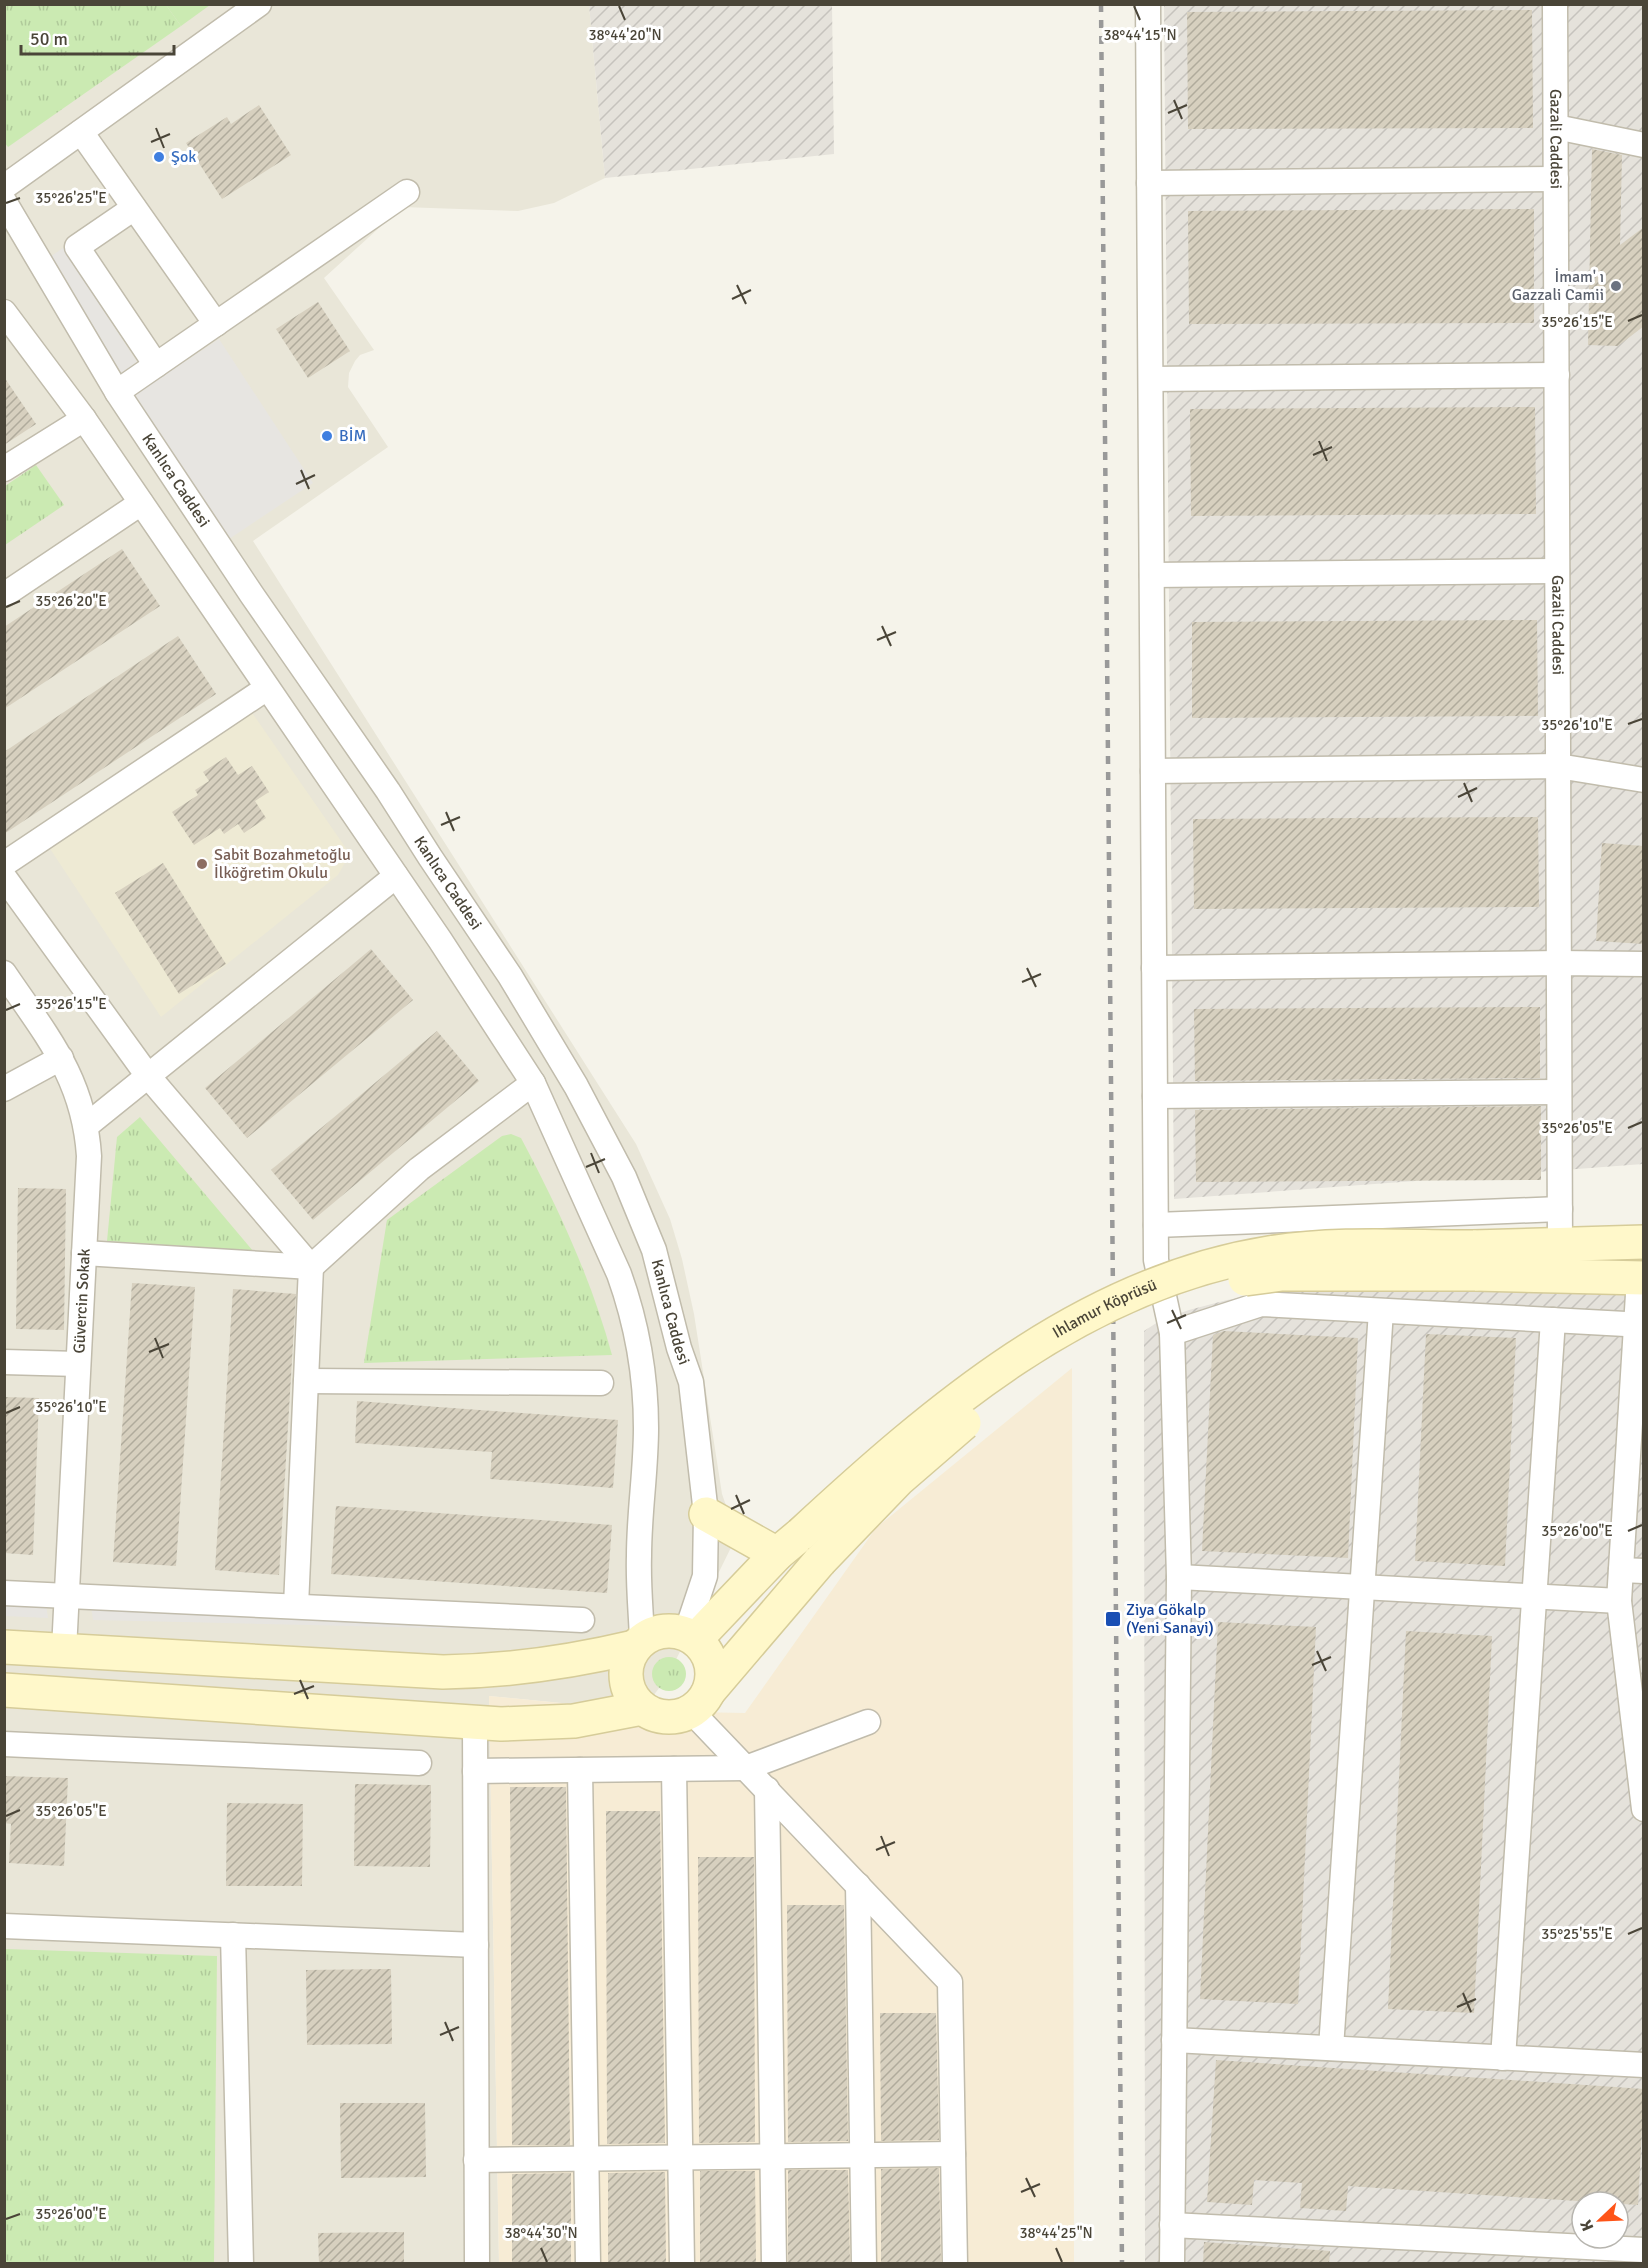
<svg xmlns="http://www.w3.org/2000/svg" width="1648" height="2268" font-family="Signika,sans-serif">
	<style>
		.residential { fill: #e9e6d8 }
		.commercial { fill: #f7ecd5 }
		.industrial { fill: url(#industrial-furrows); fill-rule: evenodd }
		.education { fill: #eeead4 }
		.grass { fill: url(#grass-tufts) }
		.garden { fill: #cbeab2 }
		.parking { fill: #e7e5e1 }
		.building { fill: url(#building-hatch) }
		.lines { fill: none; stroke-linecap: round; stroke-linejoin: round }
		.street-casing { stroke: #c1bcac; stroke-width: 27 }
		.secondary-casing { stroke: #d6cc99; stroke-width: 36 }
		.street { stroke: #fff; stroke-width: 24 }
		.secondary { stroke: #fff8ca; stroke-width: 33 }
		.rail { stroke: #999; stroke-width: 4.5; stroke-dasharray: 8 8; stroke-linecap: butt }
		.secondary-bridge-casing { stroke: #d6cc99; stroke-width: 36; stroke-linecap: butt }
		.secondary-bridge { stroke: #fff8ca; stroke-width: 33 }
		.ticks { fill: none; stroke: #4a4538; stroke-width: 2 }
		.shop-dot { fill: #3f7fe0; stroke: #fff; stroke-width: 2 }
		.worship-dot { fill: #6b7280; stroke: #fff; stroke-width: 2 }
		.education-dot { fill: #8d6e63; stroke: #fff; stroke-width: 2 }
		.transit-dot { fill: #1a4fb4; stroke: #fff; stroke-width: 2 }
		.labels { text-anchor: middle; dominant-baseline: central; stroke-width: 6; stroke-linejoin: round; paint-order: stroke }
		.street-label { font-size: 16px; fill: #4a4538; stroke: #fff }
		.shop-label { font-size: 16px; fill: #366cbe; stroke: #fff; text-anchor: start }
		.worship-label { font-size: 16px; fill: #5b616d; stroke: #fff; text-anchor: end }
		.education-label { font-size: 16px; fill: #785e54; stroke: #fff; text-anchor: start }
		.transit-label { font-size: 16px; fill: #164399; stroke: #fff; text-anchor: start }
		.ticks-label { font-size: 15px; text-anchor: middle; fill: #4a4538; stroke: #fff; stroke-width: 6; stroke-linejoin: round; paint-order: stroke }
	</style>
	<defs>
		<pattern id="industrial-furrows" width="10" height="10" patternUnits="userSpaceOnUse" patternTransform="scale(1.5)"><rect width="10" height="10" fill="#e5e2db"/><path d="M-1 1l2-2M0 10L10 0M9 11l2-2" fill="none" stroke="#c6c3bd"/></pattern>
		<pattern id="grass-tufts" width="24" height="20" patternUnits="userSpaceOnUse" patternTransform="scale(1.5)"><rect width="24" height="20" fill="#cbeab2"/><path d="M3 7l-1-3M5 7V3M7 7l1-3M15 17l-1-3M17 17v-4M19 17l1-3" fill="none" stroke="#b0ca9a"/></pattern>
		<pattern id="building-hatch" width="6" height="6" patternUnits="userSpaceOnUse" patternTransform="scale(1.5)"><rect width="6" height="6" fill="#d7d0bf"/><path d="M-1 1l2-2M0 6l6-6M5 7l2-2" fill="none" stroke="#b0ab9c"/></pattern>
	</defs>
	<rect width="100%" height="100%" fill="#f5f3ea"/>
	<path class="residential" d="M5,5H589L605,178L554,203L518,211L402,207L324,278L374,350L360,355L355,361L349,373L348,387L388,447L253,541L636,1144L670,1219L682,1259L694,1314L722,1494L728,1511L742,1525L668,1676L642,1711L489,1696L499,2263L5,2264Z"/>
	<path class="commercial" d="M1072,1368L1074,2263H499L489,1696L642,1711L745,1713L876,1528Z"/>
	<g class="industrial">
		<path d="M589,5H832L834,154L605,178Z"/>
		<path d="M1164,5H1643V1164L1174,1199Z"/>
		<path d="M1357,1283L1643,1296V2263H1145L1144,1331L1161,1320L1189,1310L1227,1300L1310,1286ZM1582,2202H1618V2238H1582Z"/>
	</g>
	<path class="education" d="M246,704L350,854L338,875L161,1017L45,841Z"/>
	<g class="grass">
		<path d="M4,5H166L181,26L8,147L4,142Z"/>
		<path d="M36,465L64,505L5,545V486Z"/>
		<path d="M140,1117L253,1251L107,1241L117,1137Z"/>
		<path d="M511,1134L521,1138C558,1208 591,1278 612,1355L364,1363L387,1220L502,1136Z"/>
		<circle cx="669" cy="1674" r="17"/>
		<path d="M5,1949L217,1956L214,2263H5Z"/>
	</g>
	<path class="garden" d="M166,5H210L181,26Z"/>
	<g class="parking">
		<path d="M63,248L137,362L121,373L47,259Z"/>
		<path d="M219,339L313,483L229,539L134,395Z"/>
		<path d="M4,1595L45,1597L48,1618L5,1616Z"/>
		<path d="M90,1600L574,1616L563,1631L93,1620Z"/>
	</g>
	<g class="building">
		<path d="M1532,10L1533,128L1188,129L1187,12Z"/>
		<path d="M259,105L291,155L222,199L186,143L227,117L231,124Z"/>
		<path d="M1592,149L1622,155L1620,245L1644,227V326L1618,346L1588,345Z"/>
		<path d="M1534,209V323L1189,324L1188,211Z"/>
		<path d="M318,302L350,351L308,378L276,329Z"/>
		<path d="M4,377L36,424L4,445Z"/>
		<path d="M1535,407L1536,514L1191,516L1190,409Z"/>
		<path d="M122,549L160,606L4,709V627Z"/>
		<path d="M1537,620L1538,716L1192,718V622Z"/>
		<path d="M178,636L216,694L4,834V752Z"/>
		<path d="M226,757L238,775L252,766L269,792L255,801L266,818L244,833L238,824L224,834L220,828L194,845L172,812L198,795L195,790L209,781L203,772Z"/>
		<path d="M1538,817L1539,907L1194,909L1193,819Z"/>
		<path d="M1602,843L1644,846V944L1596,941Z"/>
		<path d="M163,863L226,964L179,994L115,893Z"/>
		<path d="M371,949L413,1000L247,1138L205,1088Z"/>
		<path d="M1540,1007V1078L1195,1081L1194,1009Z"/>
		<path d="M437,1031L479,1081L313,1220L271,1170Z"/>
		<path d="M1541,1106V1180L1196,1182L1195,1110Z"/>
		<path d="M18,1188L66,1189L64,1330L16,1329Z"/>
		<path d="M132,1283L195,1287L176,1566L113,1562Z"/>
		<path d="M233,1289L296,1294L279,1575L215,1570Z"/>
		<path d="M1224,1331L1358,1338L1348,1558L1202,1551L1213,1335Z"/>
		<path d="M1426,1334L1516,1338L1505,1566L1415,1561Z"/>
		<path d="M4,1397L39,1398L33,1555L4,1553Z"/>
		<path d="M357,1401L618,1420L613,1488L490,1479L492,1452L355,1443Z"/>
		<path d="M336,1506L612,1525L607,1593L331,1574Z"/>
		<path d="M1218,1622L1316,1627L1298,2004L1200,1999Z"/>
		<path d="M1406,1631L1492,1636L1474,2013L1388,2009Z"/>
		<path d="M4,1776L68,1778L64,1866L9,1863L11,1824L4,1823Z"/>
		<path d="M355,1784L431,1785L430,1867L354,1866Z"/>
		<path d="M510,1787H566L570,2145H512Z"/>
		<path d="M227,1803L303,1804L302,1886H226Z"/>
		<path d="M606,1811H660L665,2143L607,2144Z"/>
		<path d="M698,1857H754L755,2142L699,2143Z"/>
		<path d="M787,1905H844L848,2141L788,2142Z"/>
		<path d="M391,1969L392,2044L307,2045L306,1970Z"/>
		<path d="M880,2013H936L939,2140L881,2141Z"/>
		<path d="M1216,2060L1644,2089L1638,2205L1348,2186L1346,2211L1300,2208L1302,2183L1254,2180L1252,2205L1207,2202Z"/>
		<path d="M340,2103H425L426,2177L341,2178Z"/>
		<path d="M939,2168L941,2264H881V2169Z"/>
		<path d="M788,2170H848L850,2264H788Z"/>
		<path d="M700,2171H755L756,2264H700Z"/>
		<path d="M665,2172L666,2264H608V2173Z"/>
		<path d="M571,2173V2264H512V2174Z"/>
		<path d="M404,2232V2264H319L318,2233Z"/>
		<path d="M1204,2242L1330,2251L1329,2264H1203Z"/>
	</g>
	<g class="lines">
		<defs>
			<g id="street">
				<path d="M1148,4L1156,1260L1172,1333L1179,1577L1172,2264"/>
				<path id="s1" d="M1555,4L1560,1244"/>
				<path d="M1556,127L1644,145"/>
				<path d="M81,132L216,324"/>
				<path d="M1149,183L1556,179"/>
				<path d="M4,187L259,4"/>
				<path id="s2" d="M4,201L117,392L252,595L388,791L430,857L510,976L576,1086L624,1177L654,1250L679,1348L691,1382L706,1514L705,1576L686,1633"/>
				<path d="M134,208L77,247L156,365"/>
				<path d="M4,312L84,419L440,940L533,1083L619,1274C637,1324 646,1375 646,1428C646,1471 639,1513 639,1556C638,1584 641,1612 642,1639"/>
				<path d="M1151,379L1557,375"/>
				<path d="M117,392L407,192"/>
				<path d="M4,469L84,419"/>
				<path d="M1152,575L1557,571"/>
				<path d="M4,595L141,503"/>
				<path d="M1153,771L1558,766L1644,780"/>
				<path d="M4,864L267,688"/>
				<path d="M4,877L148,1076L311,1267L296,1606"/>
				<path d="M1154,968L1559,963L1644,964"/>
				<path d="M4,973C46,1035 84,1078 89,1156L64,1650"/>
				<path d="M4,1089L61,1058"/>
				<path d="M1155,1096L1559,1092"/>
				<path d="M86,1126L396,876"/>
				<path d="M1156,1225L1560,1209"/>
				<path d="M84,1253L311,1267L419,1169L533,1083"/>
				<path d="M1639,1278L1619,1601L1644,1809"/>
				<path d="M1172,1333L1261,1304L1644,1325"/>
				<path d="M4,1362L78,1364"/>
				<path d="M306,1381L601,1383"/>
				<path d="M1621,1570L1644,1571"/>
				<path d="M1179,1577L1619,1601"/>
				<path d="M4,1593L582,1620"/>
				<path d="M691,1711L950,1982L955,2264"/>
				<path d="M475,1722L477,2264"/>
				<path d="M4,1744L419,1763"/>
				<path d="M674,1769L682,2264"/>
				<path d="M580,1770L588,2264"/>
				<path d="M475,1771L746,1768L868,1722"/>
				<path d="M767,1789L774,2264"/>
				<path d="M858,1885L864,2264"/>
				<path d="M4,1926L476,1945"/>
				<path d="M233,1935L241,2264"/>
				<path d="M1174,2040L1644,2065"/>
				<path d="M1331,2048L1381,1311"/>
				<path d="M1503,2058L1553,1320"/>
				<path d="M476,2160L953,2154"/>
				<path d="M1172,2225L1644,2250"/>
			</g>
			<g id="secondary">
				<path d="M1473,1247L1644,1242"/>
				<path d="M1475,1274L1644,1278"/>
				<path d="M706,1514L777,1554"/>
				<circle cx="669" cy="1674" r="43"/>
				<path d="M696,1639L777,1554L801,1534"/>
				<path d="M4,1647L443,1672C509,1671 571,1662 634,1647"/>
				<path d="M4,1690L501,1724L574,1721L642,1708"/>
				<path d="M709,1691L820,1561"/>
			</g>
		</defs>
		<use href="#street" class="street-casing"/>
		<use href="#secondary" class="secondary-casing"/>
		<use href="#street" class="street"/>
		<use href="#secondary" class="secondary"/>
		<path class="rail" d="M1101,4L1122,2264"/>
		<defs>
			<g id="secondary-bridge">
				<path d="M1245,1279L1282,1274H1475"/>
				<path id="s3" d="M801,1534C935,1410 1083,1283 1269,1253C1336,1242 1405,1247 1473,1247"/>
				<path d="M820,1561L898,1480L964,1423"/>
			</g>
		</defs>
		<use href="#secondary-bridge" class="secondary-bridge-casing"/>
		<use href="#secondary-bridge" class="secondary-bridge"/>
	</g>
	<path class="ticks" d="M619,6L625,20M1134,6L1140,20M1174,100L1182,119M1168,113L1187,105M156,128L164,148M151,142L170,134M6,203L20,198M737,285L746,304M732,299L751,290M1628,321L1642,315M1319,441L1327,461M1313,455L1332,447M301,470L309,489M296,484L315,475M6,607L20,601M882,626L891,646M877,640L896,632M1628,724L1642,719M1464,783L1472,802M1458,797L1477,788M446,812L454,831M441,825L460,817M1027,968L1036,987M1022,982L1041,974M6,1010L20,1004M1628,1128L1642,1122M591,1153L599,1173M586,1167L605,1159M1172,1310L1181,1329M1167,1323L1186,1315M155,1338L163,1358M149,1352L169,1344M6,1413L20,1407M736,1495L744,1514M731,1509L750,1500M1628,1531L1642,1525M1317,1651L1326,1671M1312,1665L1331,1657M300,1680L308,1699M294,1694L314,1686M6,1816L20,1810M881,1836L889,1856M876,1850L895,1842M1628,1934L1642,1928M1463,1993L1471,2012M1457,2007L1476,1999M445,2022L453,2041M440,2035L459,2027M1026,2178L1035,2197M1021,2192L1040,2184M6,2219L20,2214M541,2248L547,2262M1056,2248L1062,2262"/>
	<g class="shop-dot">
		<circle cx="159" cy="157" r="6"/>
		<circle cx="327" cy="436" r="6"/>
	</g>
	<circle class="worship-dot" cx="1616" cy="286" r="6"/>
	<circle class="education-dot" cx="202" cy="864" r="6"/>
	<rect class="transit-dot" x="1105" y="1611" width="16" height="16" rx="3"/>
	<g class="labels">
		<g class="street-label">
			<text stroke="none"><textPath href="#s1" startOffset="135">Gazali Caddesi</textPath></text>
			<text stroke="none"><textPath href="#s2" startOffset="328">Kanlıca Caddesi</textPath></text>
			<text stroke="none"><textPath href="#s1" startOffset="621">Gazali Caddesi</textPath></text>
			<text stroke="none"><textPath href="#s2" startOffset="814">Kanlıca Caddesi</textPath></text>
			<text transform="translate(82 1301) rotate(-87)">Güvercin Sokak</text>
			<text stroke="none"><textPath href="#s3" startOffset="380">Ihlamur Köprüsü</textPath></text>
			<text stroke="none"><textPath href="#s2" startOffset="1300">Kanlıca Caddesi</textPath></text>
		</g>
		<g class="shop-label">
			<text x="171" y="157">Şok</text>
			<text x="339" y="436">BİM</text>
		</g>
		<g class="worship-label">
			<text x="1604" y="277">İmam' ı<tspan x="1604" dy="18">Gazzali Camii</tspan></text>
		</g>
		<g class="education-label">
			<text x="214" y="855">Sabit Bozahmetoğlu<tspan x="214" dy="18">İlköğretim Okulu</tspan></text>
		</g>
		<g class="transit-label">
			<text x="1126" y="1610">Ziya Gökalp<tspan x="1126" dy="18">(Yeni Sanayi)</tspan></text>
		</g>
	</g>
	<g class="ticks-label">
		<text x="625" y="40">38°44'20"N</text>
		<text x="1140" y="40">38°44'15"N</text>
		<text x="71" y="203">35°26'25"E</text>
		<text x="1577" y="327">35°26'15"E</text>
		<text x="71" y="606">35°26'20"E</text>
		<text x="1577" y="730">35°26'10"E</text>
		<text x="71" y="1009">35°26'15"E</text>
		<text x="1577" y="1133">35°26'05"E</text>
		<text x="71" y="1412">35°26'10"E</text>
		<text x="1577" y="1536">35°26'00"E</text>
		<text x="71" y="1816">35°26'05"E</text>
		<text x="1577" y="1939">35°25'55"E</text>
		<text x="71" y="2219">35°26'00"E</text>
		<text x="541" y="2238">38°44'30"N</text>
		<text x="1056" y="2238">38°44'25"N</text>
	</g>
	<rect width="1648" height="2268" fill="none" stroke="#4a4538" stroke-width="12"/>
	<g transform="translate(1600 2220) rotate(247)"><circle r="28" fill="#ffffff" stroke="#b7b5af" stroke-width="1.5"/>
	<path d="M0-4.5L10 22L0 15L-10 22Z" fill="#fe5418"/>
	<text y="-9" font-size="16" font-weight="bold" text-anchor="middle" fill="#4a4538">K</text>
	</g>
	<path d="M21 45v9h153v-9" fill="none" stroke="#4a4538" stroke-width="3"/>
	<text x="30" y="45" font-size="18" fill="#4a4538" stroke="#ffffff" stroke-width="4.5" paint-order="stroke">50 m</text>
</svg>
